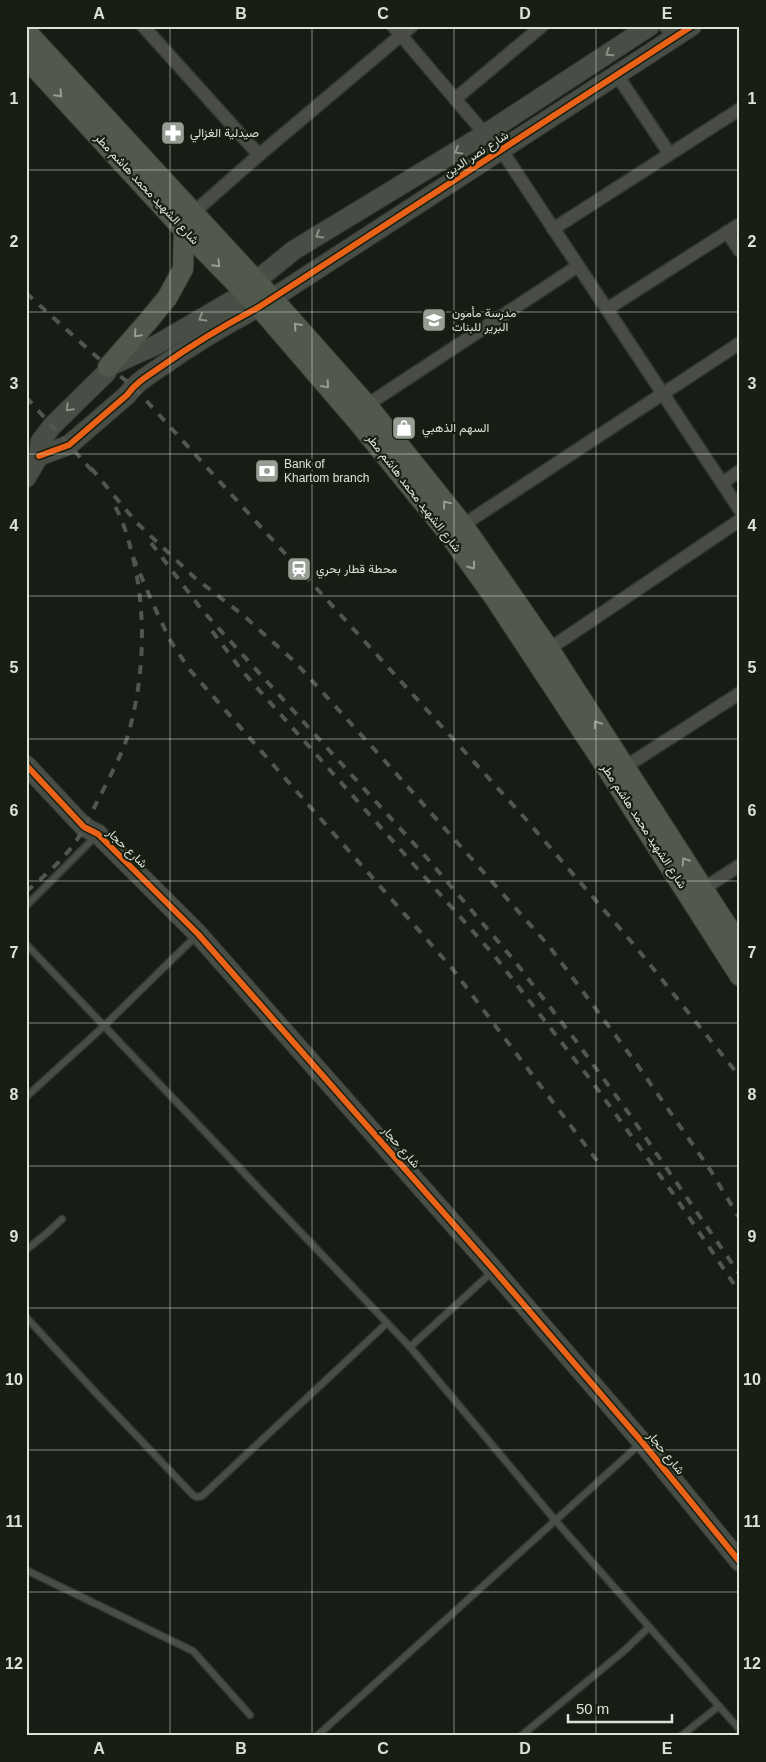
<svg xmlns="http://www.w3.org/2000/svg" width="766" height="1762" font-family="Helvetica,Vazirmatn,sans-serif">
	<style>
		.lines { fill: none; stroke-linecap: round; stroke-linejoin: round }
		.lane-casing { stroke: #323630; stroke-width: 9 }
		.street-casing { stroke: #323630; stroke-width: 15 }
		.secondary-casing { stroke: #323630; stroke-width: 21 }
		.primary-casing { stroke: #323630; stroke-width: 22 }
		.lane { stroke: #494d46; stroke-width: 6 }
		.street { stroke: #494d46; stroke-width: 12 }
		.secondary { stroke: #484e45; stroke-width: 19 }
		.primary { stroke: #51584c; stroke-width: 20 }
		.rail { stroke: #525550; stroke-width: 4; stroke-dasharray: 9 9; stroke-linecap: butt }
		.cycleway-casing { stroke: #161f11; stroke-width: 9 }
		.cycleway { stroke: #ea6118; stroke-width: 6 }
		.oneway { stroke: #8a9187 }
		.oneway2 { stroke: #969d92 }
		.grid { fill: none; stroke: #dbe2d8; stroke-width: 1; stroke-opacity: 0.55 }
		.labels { text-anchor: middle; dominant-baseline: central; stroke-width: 4.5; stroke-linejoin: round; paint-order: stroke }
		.poi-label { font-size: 12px; fill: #dbe2d8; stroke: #161f11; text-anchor: start }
		.street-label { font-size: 12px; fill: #dbe2d8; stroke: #161f11 }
		.neatline { fill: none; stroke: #dbe2d8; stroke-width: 2 }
		.grid-label { font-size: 16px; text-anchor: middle; font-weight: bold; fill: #dbe2d8 }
	</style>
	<rect width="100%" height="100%" fill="#171c14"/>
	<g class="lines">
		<defs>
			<g id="lane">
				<path d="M26,906L97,835"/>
				<path d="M26,944L410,1347L555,1520L740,1730"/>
				<path d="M26,1097L104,1026L197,935"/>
				<path d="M26,1250L47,1233L62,1219"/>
				<path d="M26,1317L95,1392L193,1495L197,1497L202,1496L387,1323"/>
				<path d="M410,1347L492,1272"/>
				<path d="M26,1570L193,1651L250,1715"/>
				<path d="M317,1736L641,1443"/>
				<path d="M521,1736L625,1650L649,1627"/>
				<path d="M681,1736L719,1706"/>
			</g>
			<g id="street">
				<path d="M143,26L259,155"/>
				<path d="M393,26L485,134L502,151L740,510"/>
				<path d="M665,26L675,38"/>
				<path d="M617,75L669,153"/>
				<path d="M455,99L542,26"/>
				<path d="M193,213L259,155L412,26"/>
				<path d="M553,229L740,109"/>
				<path d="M727,232L740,251"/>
				<path d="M607,309L740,224"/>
				<path d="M367,405L578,266"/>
				<path d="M722,483L740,471"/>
				<path d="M463,525L740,343"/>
				<path d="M549,649L740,520"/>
				<path d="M625,767L740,693"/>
				<path d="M703,889L740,865"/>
			</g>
			<g id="secondary">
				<path d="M39,456L69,445L127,395C136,382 149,375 162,366C193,344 225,325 259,307L692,26"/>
				<path d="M26,478L39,456L40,442L52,426L107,372L108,367L156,345L245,293L256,281L294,250L485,134L650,26"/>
				<path d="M26,765L84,827L98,834L198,934L494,1270L642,1442L740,1562"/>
			</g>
			<g id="primary">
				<path d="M26,31L272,298L367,405L463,525L549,649L740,946"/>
				<path d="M26,58L184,230L259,307L358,422L448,533L494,597L608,770L740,976"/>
				<path d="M108,367L149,320L167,298L183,269L184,230"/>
			</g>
		</defs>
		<use href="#lane" class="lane-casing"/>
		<use href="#street" class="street-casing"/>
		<use href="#secondary" class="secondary-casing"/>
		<use href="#primary" class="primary-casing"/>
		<use href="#lane" class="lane"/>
		<use href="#street" class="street"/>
		<use href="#secondary" class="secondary"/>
		<use href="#primary" class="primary"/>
		<g class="rail">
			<path d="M26,293L108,367L133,386L523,816L635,946L740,1077"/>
			<path d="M26,397L95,474"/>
			<path d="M91,468L137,523L194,577L244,616L295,662L384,760L549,946L636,1063L709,1168L740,1219"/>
			<path d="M151,543L202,610L426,857L513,959L576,1041L630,1115L740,1275"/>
			<path d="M133,557L153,604L170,640L189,669L451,967L598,1162"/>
			<path d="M212,631L243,672L493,954L593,1083L672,1192L740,1293"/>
			<path d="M26,892C43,877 61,862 74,844C83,832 89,817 96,804C106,784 122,755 128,735C145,675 147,610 131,550C127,533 121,516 112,501"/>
		</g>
		<defs>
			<g id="cycleway">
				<path d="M39,456L69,445L127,395C136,382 149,375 162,366C193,344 225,325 259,307L692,26"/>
				<path d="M26,765L84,827L98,834L198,934L494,1270L642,1442L740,1562"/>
			</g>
		</defs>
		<use href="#cycleway" class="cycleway-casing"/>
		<use href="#cycleway" class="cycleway"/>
	</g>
	<defs><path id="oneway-chevron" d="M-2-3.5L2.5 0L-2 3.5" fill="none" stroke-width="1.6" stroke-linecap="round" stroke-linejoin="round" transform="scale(1.25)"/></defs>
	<g class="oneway">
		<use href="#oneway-chevron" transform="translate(609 53) rotate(147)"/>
		<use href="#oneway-chevron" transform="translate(458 151) rotate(149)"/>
		<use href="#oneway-chevron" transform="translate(319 235) rotate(149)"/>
		<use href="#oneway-chevron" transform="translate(202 318) rotate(150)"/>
		<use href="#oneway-chevron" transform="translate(69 408) rotate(135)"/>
	</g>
	<g class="oneway2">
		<use href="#oneway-chevron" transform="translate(59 94) rotate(47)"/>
		<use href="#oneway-chevron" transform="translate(217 264) rotate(46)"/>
		<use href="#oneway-chevron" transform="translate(297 326) rotate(-132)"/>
		<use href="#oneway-chevron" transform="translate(137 334) rotate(133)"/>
		<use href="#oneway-chevron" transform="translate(326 385) rotate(49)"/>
		<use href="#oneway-chevron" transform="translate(446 504) rotate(-128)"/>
		<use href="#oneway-chevron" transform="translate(472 566) rotate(54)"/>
		<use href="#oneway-chevron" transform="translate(597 724) rotate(-123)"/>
		<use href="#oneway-chevron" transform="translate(685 861) rotate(-123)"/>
	</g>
	<path class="grid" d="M170,26V1736M312,26V1736M454,26V1736M596,26V1736M26,170H740M26,312H740M26,454H740M26,596H740M26,739H740M26,881H740M26,1023H740M26,1166H740M26,1308H740M26,1450H740M26,1592H740"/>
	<defs>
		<symbol id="pharmacy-square" viewBox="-11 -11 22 22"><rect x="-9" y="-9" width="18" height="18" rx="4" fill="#969d93" stroke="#161f11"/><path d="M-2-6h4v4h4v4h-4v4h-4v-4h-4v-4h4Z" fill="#fff"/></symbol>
		<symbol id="school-square" viewBox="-11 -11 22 22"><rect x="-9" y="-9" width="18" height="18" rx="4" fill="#969d93" stroke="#161f11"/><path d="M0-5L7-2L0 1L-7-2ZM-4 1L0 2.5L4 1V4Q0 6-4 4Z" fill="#fff"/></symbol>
		<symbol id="shop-square" viewBox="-11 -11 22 22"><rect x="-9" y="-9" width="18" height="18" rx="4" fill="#969d93" stroke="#161f11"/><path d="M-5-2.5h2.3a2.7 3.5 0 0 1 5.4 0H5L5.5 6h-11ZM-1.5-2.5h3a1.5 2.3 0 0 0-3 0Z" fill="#fff"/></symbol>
		<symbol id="bank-square" viewBox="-11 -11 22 22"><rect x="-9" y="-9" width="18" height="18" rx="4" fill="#969d93" stroke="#161f11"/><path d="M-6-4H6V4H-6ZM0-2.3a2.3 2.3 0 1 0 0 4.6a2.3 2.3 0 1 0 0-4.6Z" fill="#fff"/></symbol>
		<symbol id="station-square" viewBox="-11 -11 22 22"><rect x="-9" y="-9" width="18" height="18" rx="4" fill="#969d93" stroke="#161f11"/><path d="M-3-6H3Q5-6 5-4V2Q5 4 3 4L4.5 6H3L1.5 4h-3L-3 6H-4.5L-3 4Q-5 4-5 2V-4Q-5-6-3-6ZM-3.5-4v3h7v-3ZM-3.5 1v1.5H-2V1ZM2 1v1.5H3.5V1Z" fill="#fff"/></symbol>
	</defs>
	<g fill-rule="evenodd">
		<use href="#pharmacy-square" x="159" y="119" width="28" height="28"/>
		<use href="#school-square" x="420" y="306" width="28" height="28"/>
		<use href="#shop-square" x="390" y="414" width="28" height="28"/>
		<use href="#bank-square" x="253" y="457" width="28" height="28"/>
		<use href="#station-square" x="285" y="555" width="28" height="28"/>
	</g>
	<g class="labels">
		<g class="poi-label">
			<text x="190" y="133">صيدلية الغزالي</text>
			<text x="452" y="313">مدرسة مأمون<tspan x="452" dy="14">البرير للبنات</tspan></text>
			<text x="422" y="428">السهم الذهبي</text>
			<text x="284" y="464">Bank of<tspan x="284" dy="14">Khartom branch</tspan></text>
			<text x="316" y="569">محطة قطار بحري</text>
		</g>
		<g class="street-label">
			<text transform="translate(476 154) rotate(-33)">شارع نصر الدين</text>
			<text transform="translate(147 189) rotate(47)">شارع الشهيد محمد هاشم مطر</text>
			<text transform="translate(414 493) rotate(52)">شارع الشهيد محمد هاشم مطر</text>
			<text transform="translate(644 826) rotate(57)">شارع الشهيد محمد هاشم مطر</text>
			<text transform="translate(127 848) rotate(44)">شارع حجار</text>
			<text transform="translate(401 1147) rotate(49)">شارع حجار</text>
			<text transform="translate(666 1453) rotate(51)">شارع حجار</text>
		</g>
	</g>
	<rect width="766" height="1762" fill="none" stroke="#161f11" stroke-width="55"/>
	<path d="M568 1714v8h104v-8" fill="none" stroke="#dbe2d8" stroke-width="2.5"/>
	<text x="576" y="1714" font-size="15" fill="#dbe2d8" stroke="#161f11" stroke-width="4" paint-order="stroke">50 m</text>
	<rect x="28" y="28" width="710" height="1706" class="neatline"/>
	<g class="grid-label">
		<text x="99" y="19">A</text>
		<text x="241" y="19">B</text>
		<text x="383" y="19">C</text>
		<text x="525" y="19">D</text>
		<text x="667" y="19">E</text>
		<text x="14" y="104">1</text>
		<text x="752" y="104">1</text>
		<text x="14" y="247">2</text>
		<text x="752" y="247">2</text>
		<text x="14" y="389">3</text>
		<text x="752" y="389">3</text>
		<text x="14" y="531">4</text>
		<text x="752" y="531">4</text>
		<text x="14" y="673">5</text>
		<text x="752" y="673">5</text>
		<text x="14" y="816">6</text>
		<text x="752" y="816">6</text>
		<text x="14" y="958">7</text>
		<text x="752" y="958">7</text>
		<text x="14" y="1100">8</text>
		<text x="752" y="1100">8</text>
		<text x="14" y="1242">9</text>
		<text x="752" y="1242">9</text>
		<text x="14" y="1385">10</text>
		<text x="752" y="1385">10</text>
		<text x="14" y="1527">11</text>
		<text x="752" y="1527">11</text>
		<text x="14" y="1669">12</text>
		<text x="752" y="1669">12</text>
		<text x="99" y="1754">A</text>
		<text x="241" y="1754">B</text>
		<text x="383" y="1754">C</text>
		<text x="525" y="1754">D</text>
		<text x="667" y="1754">E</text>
	</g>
</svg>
